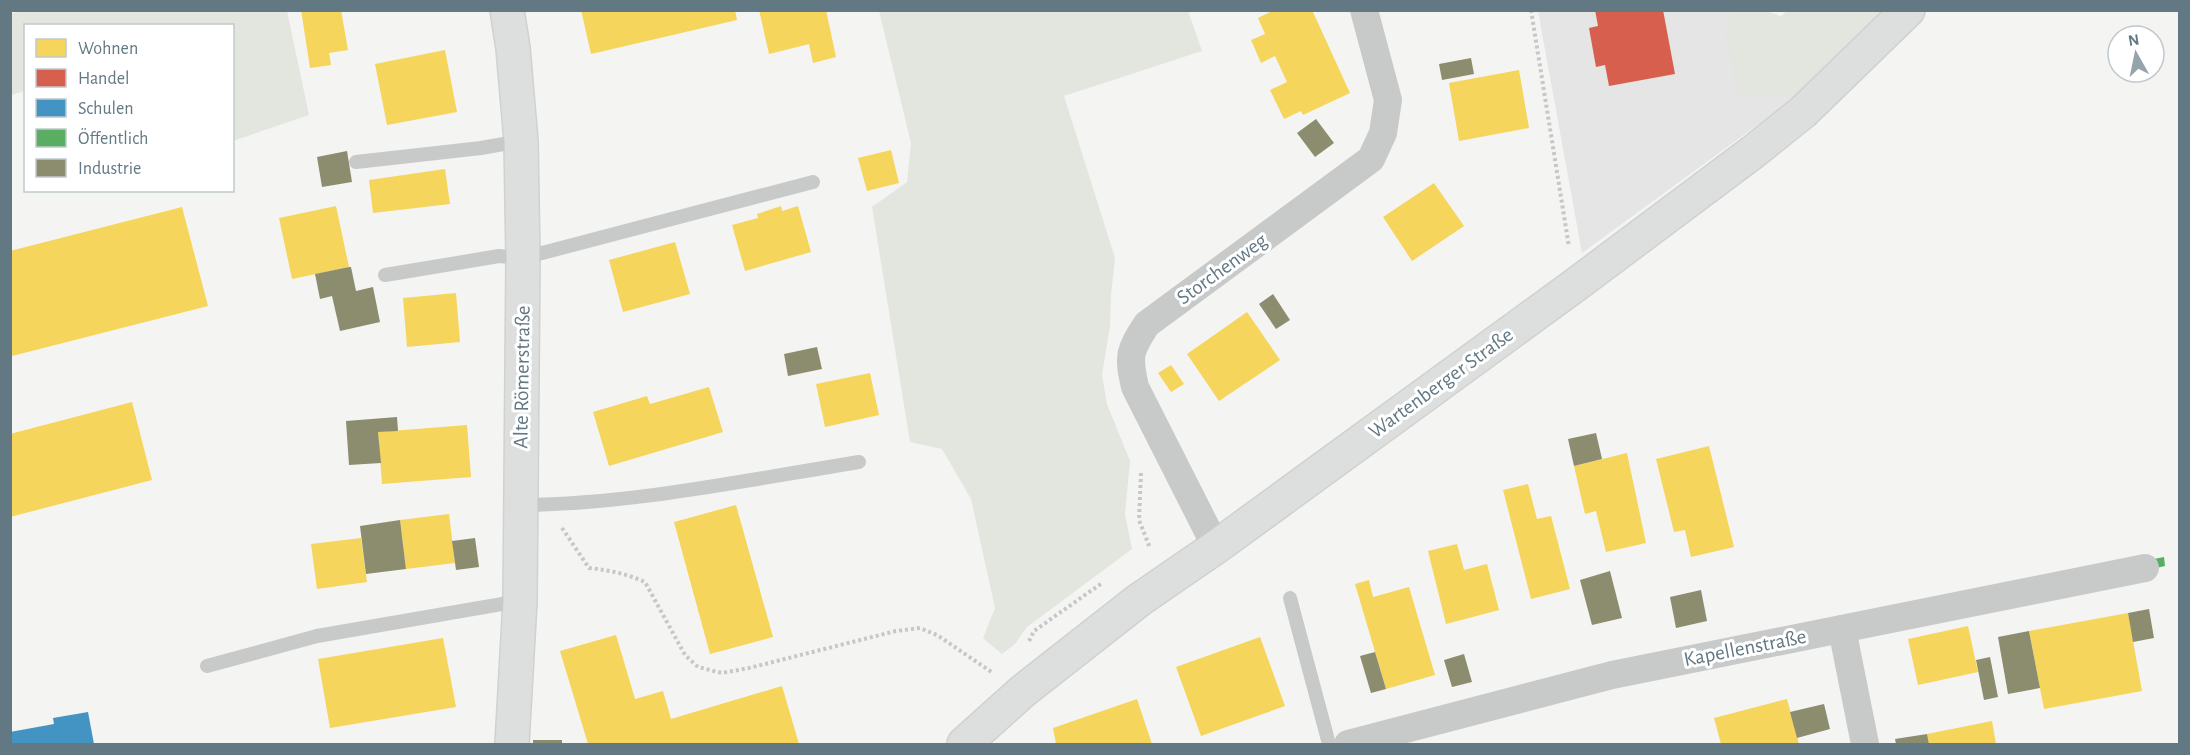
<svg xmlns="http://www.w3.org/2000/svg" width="2190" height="755" font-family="'Alegreya Sans',sans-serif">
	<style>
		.built { fill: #e4e5e4 }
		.green { fill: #e3e6df }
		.homes { fill: #f6d55c }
		.shops { fill: #d6604d }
		.schools { fill: #4393c3 }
		.public { fill: #5aae61 }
		.industry { fill: #8c8c6e }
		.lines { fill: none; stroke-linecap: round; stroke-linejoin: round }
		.secondary-casing { stroke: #d0d1d1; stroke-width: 36 }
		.path { stroke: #c5c7c8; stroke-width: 4; stroke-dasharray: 3 3; stroke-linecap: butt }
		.lane { stroke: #c8caca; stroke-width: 14 }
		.street { stroke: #c8caca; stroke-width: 28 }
		.secondary { stroke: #dddede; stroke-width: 33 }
		.labels { text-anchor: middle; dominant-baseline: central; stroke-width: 6; stroke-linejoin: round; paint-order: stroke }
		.street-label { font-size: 21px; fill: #627883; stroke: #fff }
	</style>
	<rect width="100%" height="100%" fill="#f4f4f2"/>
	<path class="built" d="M1538,11H1730L1725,29L1800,94L1582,253Z"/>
	<g class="green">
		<path d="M24,10L287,11L309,115L233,141L232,26H26L25,91L11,95V14Z"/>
		<path d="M879,11H1188L1202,51L1064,96L1115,258L1111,295L1110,326L1102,375L1107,404L1130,461L1125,514L1132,549L1027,627L1015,644L1002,654L983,638L995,608L971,499L942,449L910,442L872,207L907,182L911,143Z"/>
		<path d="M1730,11H1766L1781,16L1787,11H1886L1800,94H1737L1725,29Z"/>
	</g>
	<g class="homes">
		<path d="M301,10H341L348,50L329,53L331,65L310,68Z"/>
		<path d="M581,10H735L737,20L591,54Z"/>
		<path d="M759,10H826L836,57L813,63L809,44L769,54Z"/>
		<path d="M1274,10H1312L1350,93L1303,115L1301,111L1284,119L1270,90L1287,82L1275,56L1261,63L1251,40L1265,34L1258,18Z"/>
		<path d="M445,50L457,112L387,125L375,64Z"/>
		<path d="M1519,70L1529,128L1459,141L1449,83Z"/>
		<path d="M891,150L899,183L867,191L858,158Z"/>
		<path d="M445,169L450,204L373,213L369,180Z"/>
		<path d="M1434,183L1464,226L1412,261L1383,217Z"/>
		<path d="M336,206L349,267L292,279L279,218Z"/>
		<path d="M781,206L782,211L798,206L811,252L745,271L732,225L758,218L757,214Z"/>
		<path d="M182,207L208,306L12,356L10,349V251Z"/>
		<path d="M675,242L690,294L623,312L609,260Z"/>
		<path d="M456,293L460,342L407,347L403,298Z"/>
		<path d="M1247,312L1280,360L1219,401L1187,354Z"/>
		<path d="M1171,365L1184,384L1171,392L1158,373Z"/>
		<path d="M870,373L879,415L825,427L816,384Z"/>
		<path d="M709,387L723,432L609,466L593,412L647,396L650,404Z"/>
		<path d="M132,402L152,480L10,517V434Z"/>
		<path d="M467,425L471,477L382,484L378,432Z"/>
		<path d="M1709,446L1734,547L1691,557L1685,530L1674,532L1656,459Z"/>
		<path d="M1627,453L1646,543L1606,552L1596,511L1585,514L1574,466Z"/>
		<path d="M1528,484L1537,519L1551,516L1570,589L1531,599L1503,490Z"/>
		<path d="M736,505L773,637L710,654L674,522Z"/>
		<path d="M449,514L455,563L406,569L400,520Z"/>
		<path d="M361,538L367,582L317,589L311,544Z"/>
		<path d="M1457,544L1464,570L1487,564L1499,610L1446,624L1428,551Z"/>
		<path d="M1369,580L1373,597L1409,587L1435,675L1386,689L1355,584Z"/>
		<path d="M2128,613L2142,691L2044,709L2029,631Z"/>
		<path d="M1968,626L1978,672L1918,685L1908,639Z"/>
		<path d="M616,635L635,699L663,691L671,719L782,686L799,744H588L560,651Z"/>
		<path d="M1260,637L1285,706L1201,736L1176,667Z"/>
		<path d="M443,638L456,707L330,728L318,659Z"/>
		<path d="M1137,699L1152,744H1056L1053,728Z"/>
		<path d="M1787,699L1799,744H1721L1714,718Z"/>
		<path d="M1992,721L1996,744H1929L1927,734Z"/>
	</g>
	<path class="shops" d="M1595,10H1663L1675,74L1609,86L1605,65L1596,67L1589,28L1598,26Z"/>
	<path class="schools" d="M88,712L94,744H10V732L54,724L53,718Z"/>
	<path class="public" d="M2164,557L2165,566L2156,568L2154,559Z"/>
	<g class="industry">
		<path d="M1471,58L1474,74L1442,80L1439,64Z"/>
		<path d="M1316,119L1334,143L1315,157L1297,133Z"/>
		<path d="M347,151L352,182L322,187L317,157Z"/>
		<path d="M349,267H351L356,291L373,287L380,322L340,331L332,296L320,299L315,274Z"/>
		<path d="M1273,294L1290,320L1276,329L1259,304Z"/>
		<path d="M817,347L822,369L788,376L784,354Z"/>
		<path d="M397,417L398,431L378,432L381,463L349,465L346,421Z"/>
		<path d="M1596,433L1602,459L1574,466L1568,439Z"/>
		<path d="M400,520L406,569L366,574L360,526Z"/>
		<path d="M475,538L479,567L456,570L452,541Z"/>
		<path d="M1610,571L1622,618L1592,625L1580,580Z"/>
		<path d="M1701,590L1707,621L1676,628L1670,597Z"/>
		<path d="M2149,609L2154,638L2133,642L2128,613Z"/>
		<path d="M2029,631L2040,688L2008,694L1998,637Z"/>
		<path d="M1375,652L1386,689L1371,693L1360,656Z"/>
		<path d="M1464,654L1472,682L1452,687L1444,660Z"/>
		<path d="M1990,657L1998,697L1984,700L1976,660Z"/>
		<path d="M1824,704L1830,729L1797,738L1790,712Z"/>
		<path d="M1927,734L1929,744H1896L1895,739Z"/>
		<rect x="533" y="740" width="29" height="4"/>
	</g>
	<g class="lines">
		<defs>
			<g id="secondary">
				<path d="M507,10L513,48L521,141L523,258L520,601L512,744"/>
				<path d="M964,744L1023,691L1139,600L1216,547L1574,286L1753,152L1803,112L1908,10"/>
			</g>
		</defs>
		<use href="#secondary" class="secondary-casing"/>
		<g class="path">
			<path d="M1531,10L1569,247"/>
			<path d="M1141,473L1139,520L1150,548"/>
			<path d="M562,528L589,568C609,570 627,574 645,582L685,655L698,667L722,673L749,668L896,631L920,628L937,635L993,673"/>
			<path d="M1029,641L1034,631L1102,583"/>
		</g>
		<g class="lane">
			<path d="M356,162L481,148L521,141"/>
			<path d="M385,275L499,256L523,258L813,182"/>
			<path d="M520,505C635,504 746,480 859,462"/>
			<path d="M1290,598L1329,744"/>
			<path d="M207,666L317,636L519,601"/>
		</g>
		<g class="street">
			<path d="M1216,547L1135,387C1128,356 1129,351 1147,324L1371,159L1383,133L1388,100L1364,10"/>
			<path d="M1842,629L1865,744"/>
			<path d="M1348,744L1612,675L2145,568"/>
		</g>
		<use href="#secondary" class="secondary"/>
	</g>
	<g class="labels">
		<g class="street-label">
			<text transform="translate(1222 269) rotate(-36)">Storchenweg</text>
			<text transform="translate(522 377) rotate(-89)">Alte Römerstraße</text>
			<text transform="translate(1441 383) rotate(-36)">Wartenberger Straße</text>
			<text transform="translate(1745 648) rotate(-11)">Kapellenstraße</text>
		</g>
	</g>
	<rect width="2190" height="755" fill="none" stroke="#627883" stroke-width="24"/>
	<rect x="24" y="24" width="210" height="168" fill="#ffffff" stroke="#c0c9cd" stroke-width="1.5"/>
	<rect x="36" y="39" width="30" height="18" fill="#f6d55c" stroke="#c0c9cd" stroke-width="1.5"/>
	<text x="78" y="54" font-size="18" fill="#627883">Wohnen</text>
	<rect x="36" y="69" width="30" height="18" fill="#d6604d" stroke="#c0c9cd" stroke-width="1.5"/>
	<text x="78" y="84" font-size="18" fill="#627883">Handel</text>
	<rect x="36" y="99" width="30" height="18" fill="#4393c3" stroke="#c0c9cd" stroke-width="1.5"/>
	<text x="78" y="114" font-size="18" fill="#627883">Schulen</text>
	<rect x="36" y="129" width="30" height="18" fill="#5aae61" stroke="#c0c9cd" stroke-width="1.5"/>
	<text x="78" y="144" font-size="18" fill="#627883">Öffentlich</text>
	<rect x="36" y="159" width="30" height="18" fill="#8c8c6e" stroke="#c0c9cd" stroke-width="1.5"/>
	<text x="78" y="174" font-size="18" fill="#627883">Industrie</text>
	<g transform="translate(2136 54) rotate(351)"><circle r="28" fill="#ffffff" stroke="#c0c9cd" stroke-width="1.5"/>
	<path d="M0-4.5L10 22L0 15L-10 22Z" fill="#95a3aa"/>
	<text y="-9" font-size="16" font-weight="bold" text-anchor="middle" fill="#627883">N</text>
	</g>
</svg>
